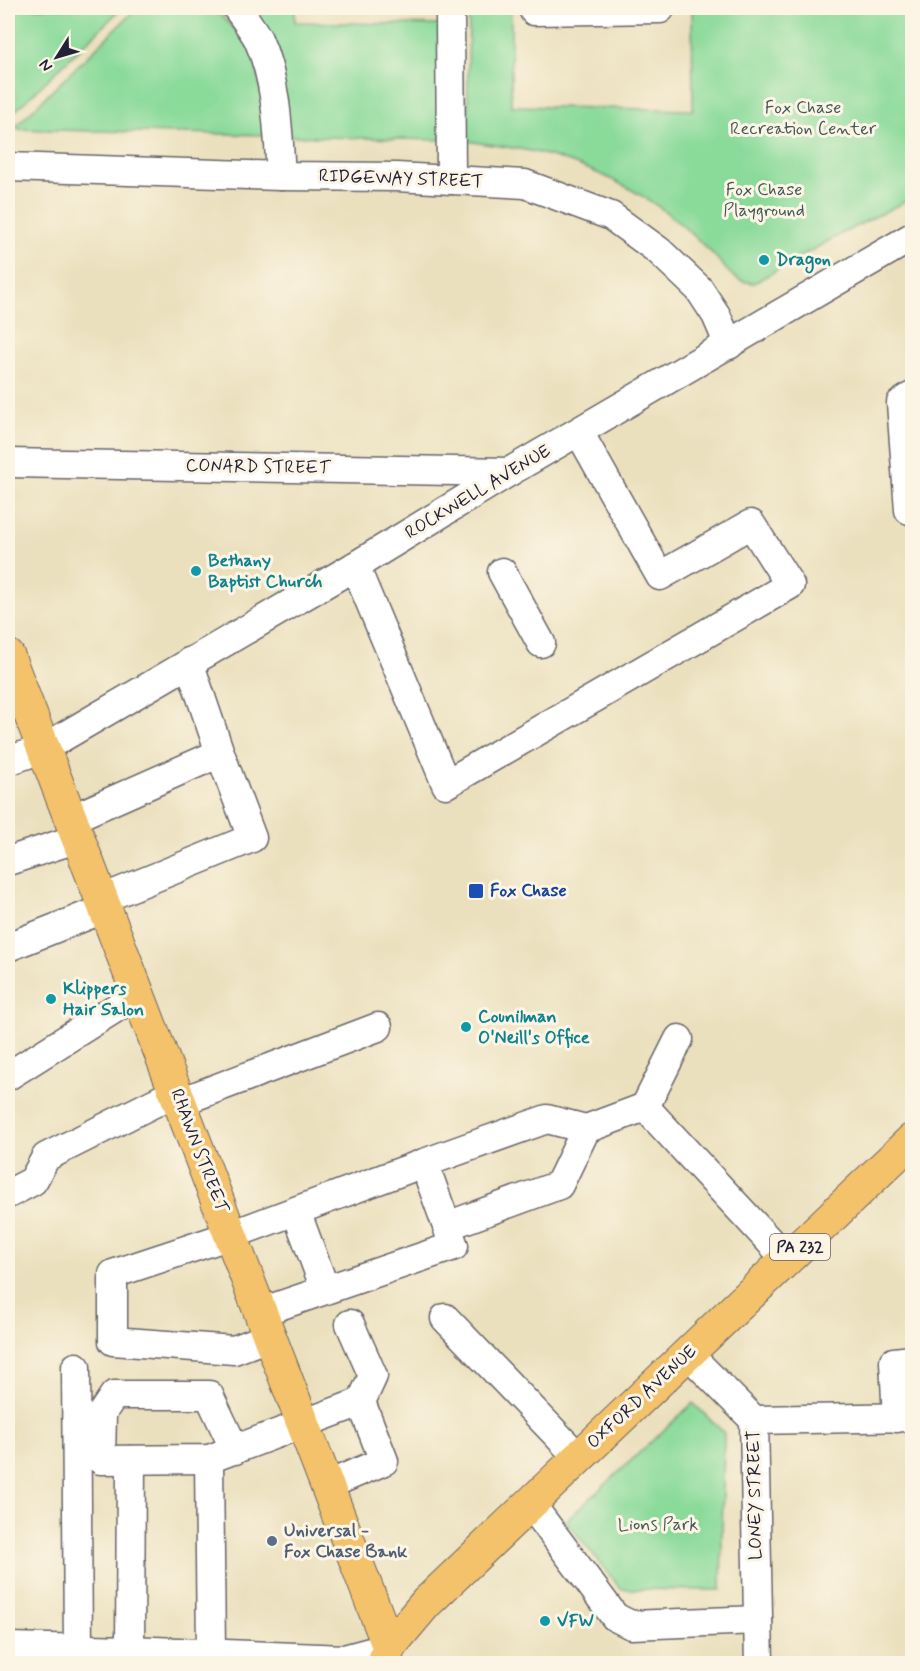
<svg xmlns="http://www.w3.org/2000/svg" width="920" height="1671" font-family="Mynerve,sans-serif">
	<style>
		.green { fill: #8ada9a; stroke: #567e6a; stroke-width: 1.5 }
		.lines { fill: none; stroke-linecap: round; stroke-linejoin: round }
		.minor-casing { stroke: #686468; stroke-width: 31 }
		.major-casing { stroke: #686468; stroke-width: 35 }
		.minor { stroke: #fff; stroke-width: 28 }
		.major { stroke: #f3c26a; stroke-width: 33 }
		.culture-dot { fill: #0f9aa8; stroke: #fcf5e5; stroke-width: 2 }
		.transit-dot { fill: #1a4fb4; stroke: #fcf5e5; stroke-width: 2 }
		.service-dot { fill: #5c6f8a; stroke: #fcf5e5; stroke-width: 2 }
		.labels { text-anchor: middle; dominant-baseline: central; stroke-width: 6; stroke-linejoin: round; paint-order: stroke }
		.shield { fill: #fcf5e5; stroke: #63616e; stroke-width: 1.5 }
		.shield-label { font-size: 16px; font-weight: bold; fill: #22223b }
		.park-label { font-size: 18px; fill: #415958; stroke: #fcf5e5 }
		.street-label { font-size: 18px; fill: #22223b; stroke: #fcf5e5 }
		.culture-label { font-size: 18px; font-weight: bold; fill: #0d838f; stroke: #fcf5e5; text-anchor: start }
		.transit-label { font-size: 18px; font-weight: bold; fill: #164399; stroke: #fcf5e5; text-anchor: start }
		.service-label { font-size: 18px; font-weight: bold; fill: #4e5e75; stroke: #fcf5e5; text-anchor: start }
	</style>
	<rect width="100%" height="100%" fill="#fcf5e5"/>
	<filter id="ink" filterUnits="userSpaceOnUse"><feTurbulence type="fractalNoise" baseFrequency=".0167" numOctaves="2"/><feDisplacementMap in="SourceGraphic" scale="12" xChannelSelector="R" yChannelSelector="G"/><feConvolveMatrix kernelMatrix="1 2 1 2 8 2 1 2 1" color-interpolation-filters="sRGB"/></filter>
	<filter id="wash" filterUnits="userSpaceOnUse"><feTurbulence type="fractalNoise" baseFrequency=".008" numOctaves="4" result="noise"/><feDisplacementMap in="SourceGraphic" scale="24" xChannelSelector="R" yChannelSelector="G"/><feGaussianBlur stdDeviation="1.35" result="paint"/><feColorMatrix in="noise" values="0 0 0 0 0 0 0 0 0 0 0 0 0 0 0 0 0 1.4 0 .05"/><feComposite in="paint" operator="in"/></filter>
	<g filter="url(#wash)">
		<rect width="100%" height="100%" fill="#ebe0bd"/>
		<g class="green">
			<path d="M8,8H122L8,118Z"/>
			<path d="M137,8H213C224,19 237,30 246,42C260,61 264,112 265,135L13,129Z"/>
			<path d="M255,8H295V22L440,25L441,140L288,136L274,50Z"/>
			<path d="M469,8H511V106L693,110L692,8H912V198L837,236L754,283C745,282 739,281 733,276C726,270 720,262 714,255C702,243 690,232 677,221C640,189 582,163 535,152C512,147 490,145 467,141Z"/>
			<path d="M693,1403L724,1433L721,1590L621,1589L566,1521Z"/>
		</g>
	</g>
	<g filter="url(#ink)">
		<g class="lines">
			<defs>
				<g id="minor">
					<path d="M237,8C244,18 252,28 258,39C277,81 278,130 281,176"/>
					<path d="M450,8L451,180"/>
					<path d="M534,8V11L660,9"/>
					<path d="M8,167L281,176L396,177L525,184L611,216L659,251L699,289L716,315L729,345"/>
					<path d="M8,463L509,472"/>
					<path d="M909,510L901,403L912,396"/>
					<path d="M355,566L446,784L790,585L751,524L660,576L579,432"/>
					<path d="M502,572L541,643"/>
					<path d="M8,761L44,748L355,566L509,472L912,237"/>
					<path d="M71,819L220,753L189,662"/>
					<path d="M8,861L79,838"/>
					<path d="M102,899L252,838L220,753"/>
					<path d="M8,947L106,908"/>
					<path d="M8,1076L138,994"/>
					<path d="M180,1102L378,1027"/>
					<path d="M645,1107L679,1039"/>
					<path d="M424,1163L547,1119L586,1129L645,1107L787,1260"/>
					<path d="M8,1194L33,1181L46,1157L176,1092"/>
					<path d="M296,1211L325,1289"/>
					<path d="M447,1226L559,1185L586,1129"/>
					<path d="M261,1312L454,1246L424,1163L231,1235L113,1274V1341L234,1350L271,1336"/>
					<path d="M445,1318L578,1457"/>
					<path d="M688,1354L754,1420L759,1664"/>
					<path d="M76,1367L78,1649"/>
					<path d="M897,1418L894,1362L912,1360"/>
					<path d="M754,1420L912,1417"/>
					<path d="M235,1450L209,1395H114L102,1413L101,1460L209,1459L361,1402"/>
					<path d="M209,1459L211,1653"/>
					<path d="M328,1485L384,1461L361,1402L373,1376L350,1324"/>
					<path d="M530,1503L615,1617L631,1625L758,1620"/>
					<path d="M8,1647L130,1650L344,1659L389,1647"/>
					<path d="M130,1650L131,1460"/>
				</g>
				<g id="major">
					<path d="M8,656L389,1647"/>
					<path d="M384,1663L389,1647L426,1603L912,1140"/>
				</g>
			</defs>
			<use href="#minor" class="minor-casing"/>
			<use href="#major" class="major-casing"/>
			<use href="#minor" class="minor"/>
			<use href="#major" class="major"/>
		</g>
	</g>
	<g class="culture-dot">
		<circle cx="764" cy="260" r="6"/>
		<circle cx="196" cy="571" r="6"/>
		<circle cx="51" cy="999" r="6"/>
		<circle cx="466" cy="1027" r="6"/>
		<circle cx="545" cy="1621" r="6"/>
	</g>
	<rect class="transit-dot" x="468" y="883" width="16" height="16" rx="3"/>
	<circle class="service-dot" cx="272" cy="1541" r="6"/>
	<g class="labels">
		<rect class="shield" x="770" y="1234" width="60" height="26" rx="4.5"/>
		<g class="shield-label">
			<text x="800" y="1247">PA 232</text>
		</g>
		<g class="park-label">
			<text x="803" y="108">Fox Chase<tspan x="803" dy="21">Recreation Center</tspan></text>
			<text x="764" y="190">Fox Chase<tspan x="764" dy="21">Playground</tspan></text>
			<text x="658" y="1525">Lions Park</text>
		</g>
		<g class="street-label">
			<text transform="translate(401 179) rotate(2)">RIDGEWAY STREET</text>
			<text transform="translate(258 467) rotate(1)">CONARD STREET</text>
			<text transform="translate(478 492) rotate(-31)">ROCKWELL AVENUE</text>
			<text transform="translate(199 1151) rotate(69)">RHAWN STREET</text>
			<text transform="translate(642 1397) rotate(-43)">OXFORD AVENUE</text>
			<text transform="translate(755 1495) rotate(-91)">LONEY STREET</text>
		</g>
		<g class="culture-label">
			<text x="776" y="260">Dragon</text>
			<text x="208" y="561">Bethany<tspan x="208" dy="21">Baptist Church</tspan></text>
			<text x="63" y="989">Klippers<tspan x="63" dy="21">Hair Salon</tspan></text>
			<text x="478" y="1017">Counilman<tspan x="478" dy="21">O'Neill's Office</tspan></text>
			<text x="557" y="1621">VFW</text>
		</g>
		<g class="transit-label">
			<text x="490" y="891">Fox Chase</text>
		</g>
		<g class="service-label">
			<text x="284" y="1531">Universal -<tspan x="284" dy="21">Fox Chase Bank</tspan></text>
		</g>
	</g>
	<rect width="920" height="1671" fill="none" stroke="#fcf5e5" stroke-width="30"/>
	<g transform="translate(57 57) rotate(233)" stroke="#fcf5e5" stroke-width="4.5" paint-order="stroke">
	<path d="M0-4.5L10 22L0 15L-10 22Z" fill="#22223b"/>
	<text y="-9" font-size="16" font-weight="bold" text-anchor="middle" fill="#22223b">N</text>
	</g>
</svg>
